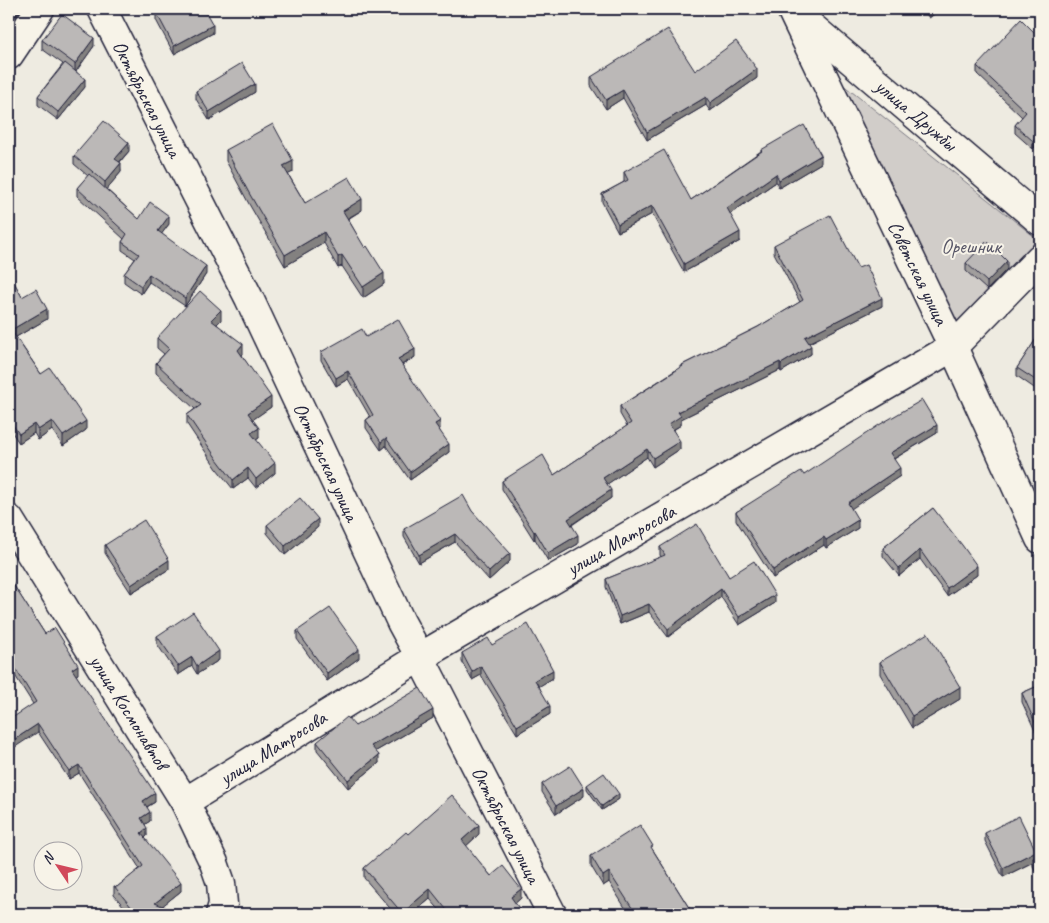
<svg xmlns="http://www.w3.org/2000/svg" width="1049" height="923" font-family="Caveat,sans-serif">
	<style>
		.green { fill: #d1cdc9; stroke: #7a7882 }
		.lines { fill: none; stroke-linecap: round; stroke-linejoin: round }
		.minor-casing { stroke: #22223b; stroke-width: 31 }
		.minor { stroke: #f7f3e8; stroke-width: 28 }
		.wall { fill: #a19e9d; stroke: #22223b }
		.shaded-wall { fill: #838180; stroke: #22223b }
		.building { fill: #bbb8b7; stroke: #22223b }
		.labels { text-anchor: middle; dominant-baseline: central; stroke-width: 4; stroke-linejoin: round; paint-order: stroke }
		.street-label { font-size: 20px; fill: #22223b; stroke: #f7f3e8 }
		.park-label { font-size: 20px; fill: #575566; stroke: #f7f3e8 }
	</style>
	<rect width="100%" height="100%" fill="#eeebe1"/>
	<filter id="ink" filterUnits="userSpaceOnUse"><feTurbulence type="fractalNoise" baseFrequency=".02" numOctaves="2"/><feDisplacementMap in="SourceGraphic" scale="10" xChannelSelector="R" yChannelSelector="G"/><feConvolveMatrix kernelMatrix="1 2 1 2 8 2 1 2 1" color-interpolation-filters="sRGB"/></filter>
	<g filter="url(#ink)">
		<path class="green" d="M842,84L1040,241V244L957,325Z"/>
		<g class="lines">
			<defs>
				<g id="minor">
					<path d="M102,9L249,298L401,622L420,657L552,914"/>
					<path d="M791,9L953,347L1040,539"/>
					<path d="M799,16L1040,221"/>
					<path d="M9,55L40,9"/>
					<path d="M9,519L185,802L214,863L221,883L223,904L220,914"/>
					<path d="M185,802L420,657L953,347L1040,258"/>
				</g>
			</defs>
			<use href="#minor" class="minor-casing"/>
			<use href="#minor" class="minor"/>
		</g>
		<g class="wall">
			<path d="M9,9H21L14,18L9,12Z"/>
			<path d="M923,9H941L929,18Z"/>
			<path d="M156,12L213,33L174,54L156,20Z"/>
			<path d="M1040,38L1033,149L1015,133V125L1022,117L977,74V66Z"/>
			<path d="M42,40L94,46L76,71L85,87L58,120L38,105V96L63,64L42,49Z"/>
			<path d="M695,71L757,78L710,111L706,105L647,140L623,98L606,109L591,86V77Z"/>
			<path d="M196,91L255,92L209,120L196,99Z"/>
			<path d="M226,150L293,172L288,174L305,203L362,210L348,219L384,284L363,298L342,266L338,268L324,243L285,266L249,204L226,161Z"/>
			<path d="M761,150L821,163L779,188L776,182L730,214L740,241L684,272L652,214L618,232L602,202V194L624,182V172L691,200L761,151Z"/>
			<path d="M129,151L120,162L121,172L106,189L139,219L169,224L161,234L206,274L185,306L149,282L141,294L124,282V274L135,259L122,250V242L124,239L77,196V188L88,176L74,164V156Z"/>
			<path d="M774,245L858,268L882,306L809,343L811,354L781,372L780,370L681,419V425L673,430L680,449L653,467L647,457L607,484L611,498L572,525L578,544L548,561L535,539L534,540L502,489V481L554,475L627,426L620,414V406L682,366V365L758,327L800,302L774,253Z"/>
			<path d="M966,263L1007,269L987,290L966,271Z"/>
			<path d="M9,273L22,297L47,319L16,337L41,374L86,430L63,446L52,430L38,440L34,433L19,443L9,428Z"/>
			<path d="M221,320L217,324L243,354L242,355L271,407L253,419L259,438L256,440L275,473L256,488L248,478L233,489L217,469L187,424V415L195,409L156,373V363L164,354L157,348V338Z"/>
			<path d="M1040,333V392L1017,376V368Z"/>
			<path d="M366,337L415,357L402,365L440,429H439L449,452L410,480L386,446L381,450L366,428V420L370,417L348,379L336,386L321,360V352Z"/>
			<path d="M937,433L894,459L900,476L851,508L858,528L826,548L824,545L773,578L736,520V512L804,475Z"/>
			<path d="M933,508L977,575L947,596L920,559L899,576L883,556V548Z"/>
			<path d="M472,511L510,561L489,580L455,542L419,563L404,537V529Z"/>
			<path d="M267,525L318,527L285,555L267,533Z"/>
			<path d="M105,545L169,569L131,593L105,553Z"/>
			<path d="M660,547L729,577L775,603L739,625L721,597L668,637L649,612L620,624L606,587V579L661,557L660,555Z"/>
			<path d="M9,578L45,634L78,674L76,675L155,802L147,807L150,821L145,824L147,836L145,838L181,891L162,906L182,914H130L114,895V886L117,887L140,869L79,773L69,779L38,732L33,704L9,666Z"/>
			<path d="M297,631L359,658L327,681L297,639Z"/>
			<path d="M157,636L219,660L197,674L192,666L178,675L157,644Z"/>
			<path d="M492,645L553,678L539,686L550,714L517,734L481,675L472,680L462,662V653Z"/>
			<path d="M880,662L960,699L912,728L880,674Z"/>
			<path d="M1040,685L1037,735L1022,702V693Z"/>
			<path d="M433,718L376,751L379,763L348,788L317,750V742L355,726Z"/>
			<path d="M542,784L584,796L556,814L542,792Z"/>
			<path d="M587,785L619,799L602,810L587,789Z"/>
			<path d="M985,833L1036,856L1040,854V879L1033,866V862L1003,877L985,841Z"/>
			<path d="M408,834H479L466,846L491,876L521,898L515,903L523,914H443L430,899L412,914H395L364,878V868Z"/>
			<path d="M653,850L691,911L698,914H629L609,882L603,886L591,866V856Z"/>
		</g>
		<g class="shaded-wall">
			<path d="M16,9H21L14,18V10Z"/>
			<path d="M929,9H941L929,18Z"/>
			<path d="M213,25V33L174,54V46Z"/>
			<path d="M94,38V46L75,73V64Z"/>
			<path d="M757,69V78L710,111V103Z"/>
			<path d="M85,79V87L58,120V112Z"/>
			<path d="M255,84V92L209,120V112Z"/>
			<path d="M623,90V98L606,109V100Z"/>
			<path d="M706,97V105L647,140V132Z"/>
			<path d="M1040,133V141L1033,149V141Z"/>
			<path d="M129,143V151L115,167V159Z"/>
			<path d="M821,155V163L779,188V180Z"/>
			<path d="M293,161V172L283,177V166Z"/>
			<path d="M121,163V172L105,191V182Z"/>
			<path d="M776,174V182L727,216V208Z"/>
			<path d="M362,199V210L343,221V211Z"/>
			<path d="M652,206V214L618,232V224Z"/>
			<path d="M169,216V224L158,239V231Z"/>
			<path d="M324,232V243L285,266V255Z"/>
			<path d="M740,232V241L684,272V264Z"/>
			<path d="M342,255V266L338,268V257Z"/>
			<path d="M1007,261V269L987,290V282Z"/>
			<path d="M206,266V274L185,306V298Z"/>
			<path d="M384,273V284L363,298V287Z"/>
			<path d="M149,274V282L141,294V286Z"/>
			<path d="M882,298V306L805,345V337Z"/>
			<path d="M47,309V319L11,340V330Z"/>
			<path d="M221,310V320L211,330V320Z"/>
			<path d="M243,344V354L238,359V350Z"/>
			<path d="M811,346V354L781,372V364Z"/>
			<path d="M415,349V357L398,367V359Z"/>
			<path d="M780,362V370L681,419V425L669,432V424L678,412Z"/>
			<path d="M348,371V379L336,386V378Z"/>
			<path d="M271,397V407L248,423V413Z"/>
			<path d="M52,421V430L38,440V430Z"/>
			<path d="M86,421V430L63,446V436Z"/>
			<path d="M440,421V429L435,432V424Z"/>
			<path d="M34,424V433L19,443V434Z"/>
			<path d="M937,425V433L890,461V453Z"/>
			<path d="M259,428V438L251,443V433Z"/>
			<path d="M386,438V446L381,450V442Z"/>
			<path d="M680,441V449L653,467V458Z"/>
			<path d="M449,444V452L410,480V472Z"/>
			<path d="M647,449V457L603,487V478Z"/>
			<path d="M275,463V473L256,488V479Z"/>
			<path d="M248,468V478L233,489V480Z"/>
			<path d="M900,468V476L848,511V503Z"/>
			<path d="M611,490V498L568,527V519Z"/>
			<path d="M318,519V527L285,555V546Z"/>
			<path d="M858,520V528L826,548V540Z"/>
			<path d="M535,531V539L534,540V532Z"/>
			<path d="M455,534V542L419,563V555Z"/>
			<path d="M578,535V544L548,561V553Z"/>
			<path d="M824,537V545L773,578V570Z"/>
			<path d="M920,550V559L899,576V568Z"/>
			<path d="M510,553V561L489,580V572Z"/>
			<path d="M169,560V569L131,593V585Z"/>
			<path d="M977,566V575L947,596V588Z"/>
			<path d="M721,589V597L668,637V629Z"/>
			<path d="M775,595V603L739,625V617Z"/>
			<path d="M649,604V612L620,624V616Z"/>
			<path d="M359,649V658L327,681V673Z"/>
			<path d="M219,651V660L197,674V666Z"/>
			<path d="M192,657V666L178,675V666Z"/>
			<path d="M78,665V674L72,678V669Z"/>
			<path d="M481,666V675L472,680V672Z"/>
			<path d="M553,670V678L535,689V680Z"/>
			<path d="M960,687V699L912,728V716Z"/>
			<path d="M550,706V714L517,734V726Z"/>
			<path d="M433,710V718L371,754V746Z"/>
			<path d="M38,724V732L9,751V743Z"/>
			<path d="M1040,725V733L1037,735V727Z"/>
			<path d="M379,755V763L348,788V780Z"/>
			<path d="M79,765V773L69,779V771Z"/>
			<path d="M584,788V796L556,814V806Z"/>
			<path d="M155,793V802L143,809V801Z"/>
			<path d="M619,794V799L602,810V806Z"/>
			<path d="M150,812V821L141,827V818Z"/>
			<path d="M479,825V834L462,850V840Z"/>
			<path d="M147,828V836L141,841V833Z"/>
			<path d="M1036,851V860L1033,858V862L1003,877V868Z"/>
			<path d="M609,872V882L603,886V876Z"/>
			<path d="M181,883V891L155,912V903Z"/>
			<path d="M430,889V899L412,914H402V913Z"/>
			<path d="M521,889V898L511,907V897Z"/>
		</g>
		<g class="building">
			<path d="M161,9H204L213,25L174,46L156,12Z"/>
			<path d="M62,14L94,38L75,64L42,40Z"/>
			<path d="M1021,19L1040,38V133L1033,141L1015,125L1026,112L977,66Z"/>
			<path d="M668,29L695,71L736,41L757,69L710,103L706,97L647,132L623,90L606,100L591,77Z"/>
			<path d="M65,63L85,79L58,112L38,96Z"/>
			<path d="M242,63L255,84L209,112L196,91Z"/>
			<path d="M104,121L129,143L115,159L121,163L105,182L74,156Z"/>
			<path d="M273,124L293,161L283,166L305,203L349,177L362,199L343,211L365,248L367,246L384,273L363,287L342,255L338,257L324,232L285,255L249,193L226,150Z"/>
			<path d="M804,125L821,155L779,180L776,174L727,208L740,232L684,264L652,206L618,224L602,194L628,180L624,172L664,150L691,200L762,151L761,150Z"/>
			<path d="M89,174L139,219L150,202L169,216L158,231L206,266L185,298L149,274L141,286L124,274L139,254L122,242L127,234L77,188Z"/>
			<path d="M830,215L858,268L866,265L882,298L805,337L811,346L781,364L780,362L678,412L681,416L669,424L680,441L653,458L647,449L603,478L611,490L568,519L578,535L548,553L535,531L534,532L502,481L543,455L554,475L631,423L620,406L683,366L682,365L758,327L803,300L774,245Z"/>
			<path d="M987,241L1007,261L987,282L966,263Z"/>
			<path d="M9,273L22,297L36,289L47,309L11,330L41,374L50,368L86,421L63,436L52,421L38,430L34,424L19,434L9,419Z"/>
			<path d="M200,291L221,310L211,320L243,344L238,350L271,397L248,413L259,428L251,433L275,463L256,479L248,468L233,480L217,459L187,415L201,405L156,363L169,349L157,338Z"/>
			<path d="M398,319L415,349L398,359L440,421L435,424L449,444L410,472L386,438L381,442L366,420L373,415L348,371L336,378L321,352L362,329L366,337Z"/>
			<path d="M1040,333V383L1017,368Z"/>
			<path d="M922,400L937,425L890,453L900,468L848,503L858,520L826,540L824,537L773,570L736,512L801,471L804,475L879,425Z"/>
			<path d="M463,495L472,511L510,553L489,572L455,534L419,555L404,529Z"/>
			<path d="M300,498L318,519L285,546L267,525Z"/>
			<path d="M933,508L962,545L977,566L947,588L920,550L899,568L883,548Z"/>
			<path d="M144,520L169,560L131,585L105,545Z"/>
			<path d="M697,524L729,577L754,561L775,595L739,617L721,589L668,629L649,604L620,616L606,579L665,555L660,547Z"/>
			<path d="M9,578L45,634L55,628L78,665L72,669L155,793L143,801L150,812L141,818L147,828L141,833L181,883L155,903L182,914H137L114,886L117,887L143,866L79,765L69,771L38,724L9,743V720L36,702L9,658Z"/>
			<path d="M330,608L359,649L327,673L297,631Z"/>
			<path d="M193,612L219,651L197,666L192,657L178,666L157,636Z"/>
			<path d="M528,624L553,670L535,680L550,706L517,726L481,666L472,672L462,653L488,638L492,645Z"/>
			<path d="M928,633L960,687L912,716L880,662Z"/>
			<path d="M1040,685V725L1037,727L1022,693Z"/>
			<path d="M420,688L433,710L371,746L379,755L348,780L317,742L347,717L355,726Z"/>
			<path d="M570,766L584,788L556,806L542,784Z"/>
			<path d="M604,773L619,794L602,806L587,785Z"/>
			<path d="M452,795L479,825L462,840L491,876L503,866L521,889L511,897L523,914H450L430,889L402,913L364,868L406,832L408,834Z"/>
			<path d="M1019,816L1036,851L1003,868L985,833Z"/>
			<path d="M640,825L653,846L651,847L691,911L694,909L698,914H636L609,872L603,876L591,856Z"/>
			<path d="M1040,854V870L1033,858Z"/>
		</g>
	</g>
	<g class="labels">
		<g class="street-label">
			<text transform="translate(147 99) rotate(63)">Октябрьская улица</text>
			<text transform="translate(916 115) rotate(40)">улица Дружбы</text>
			<text transform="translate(918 273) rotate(64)">Советская улица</text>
			<text transform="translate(326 462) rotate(65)">Октябрьская улица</text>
			<text transform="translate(621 540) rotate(-30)">улица Матросова</text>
			<text transform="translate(129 712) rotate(58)">улица Космонавтов</text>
			<text transform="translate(273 748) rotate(-32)">улица Матросова</text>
			<text transform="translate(506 825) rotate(63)">Октябрьская улица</text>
		</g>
		<g class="park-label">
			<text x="971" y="246">Орешник</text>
		</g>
	</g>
	<rect width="1049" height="923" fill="none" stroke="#f7f3e8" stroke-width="30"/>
	<rect x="15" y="15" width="1019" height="893" fill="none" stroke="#22223b" stroke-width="2" filter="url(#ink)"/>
	<g transform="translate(58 866) rotate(305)"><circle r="24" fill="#f7f3e8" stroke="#a29fa3"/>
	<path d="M0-4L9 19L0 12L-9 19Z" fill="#d1495b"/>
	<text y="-8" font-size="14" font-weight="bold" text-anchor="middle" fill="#22223b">N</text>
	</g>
</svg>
